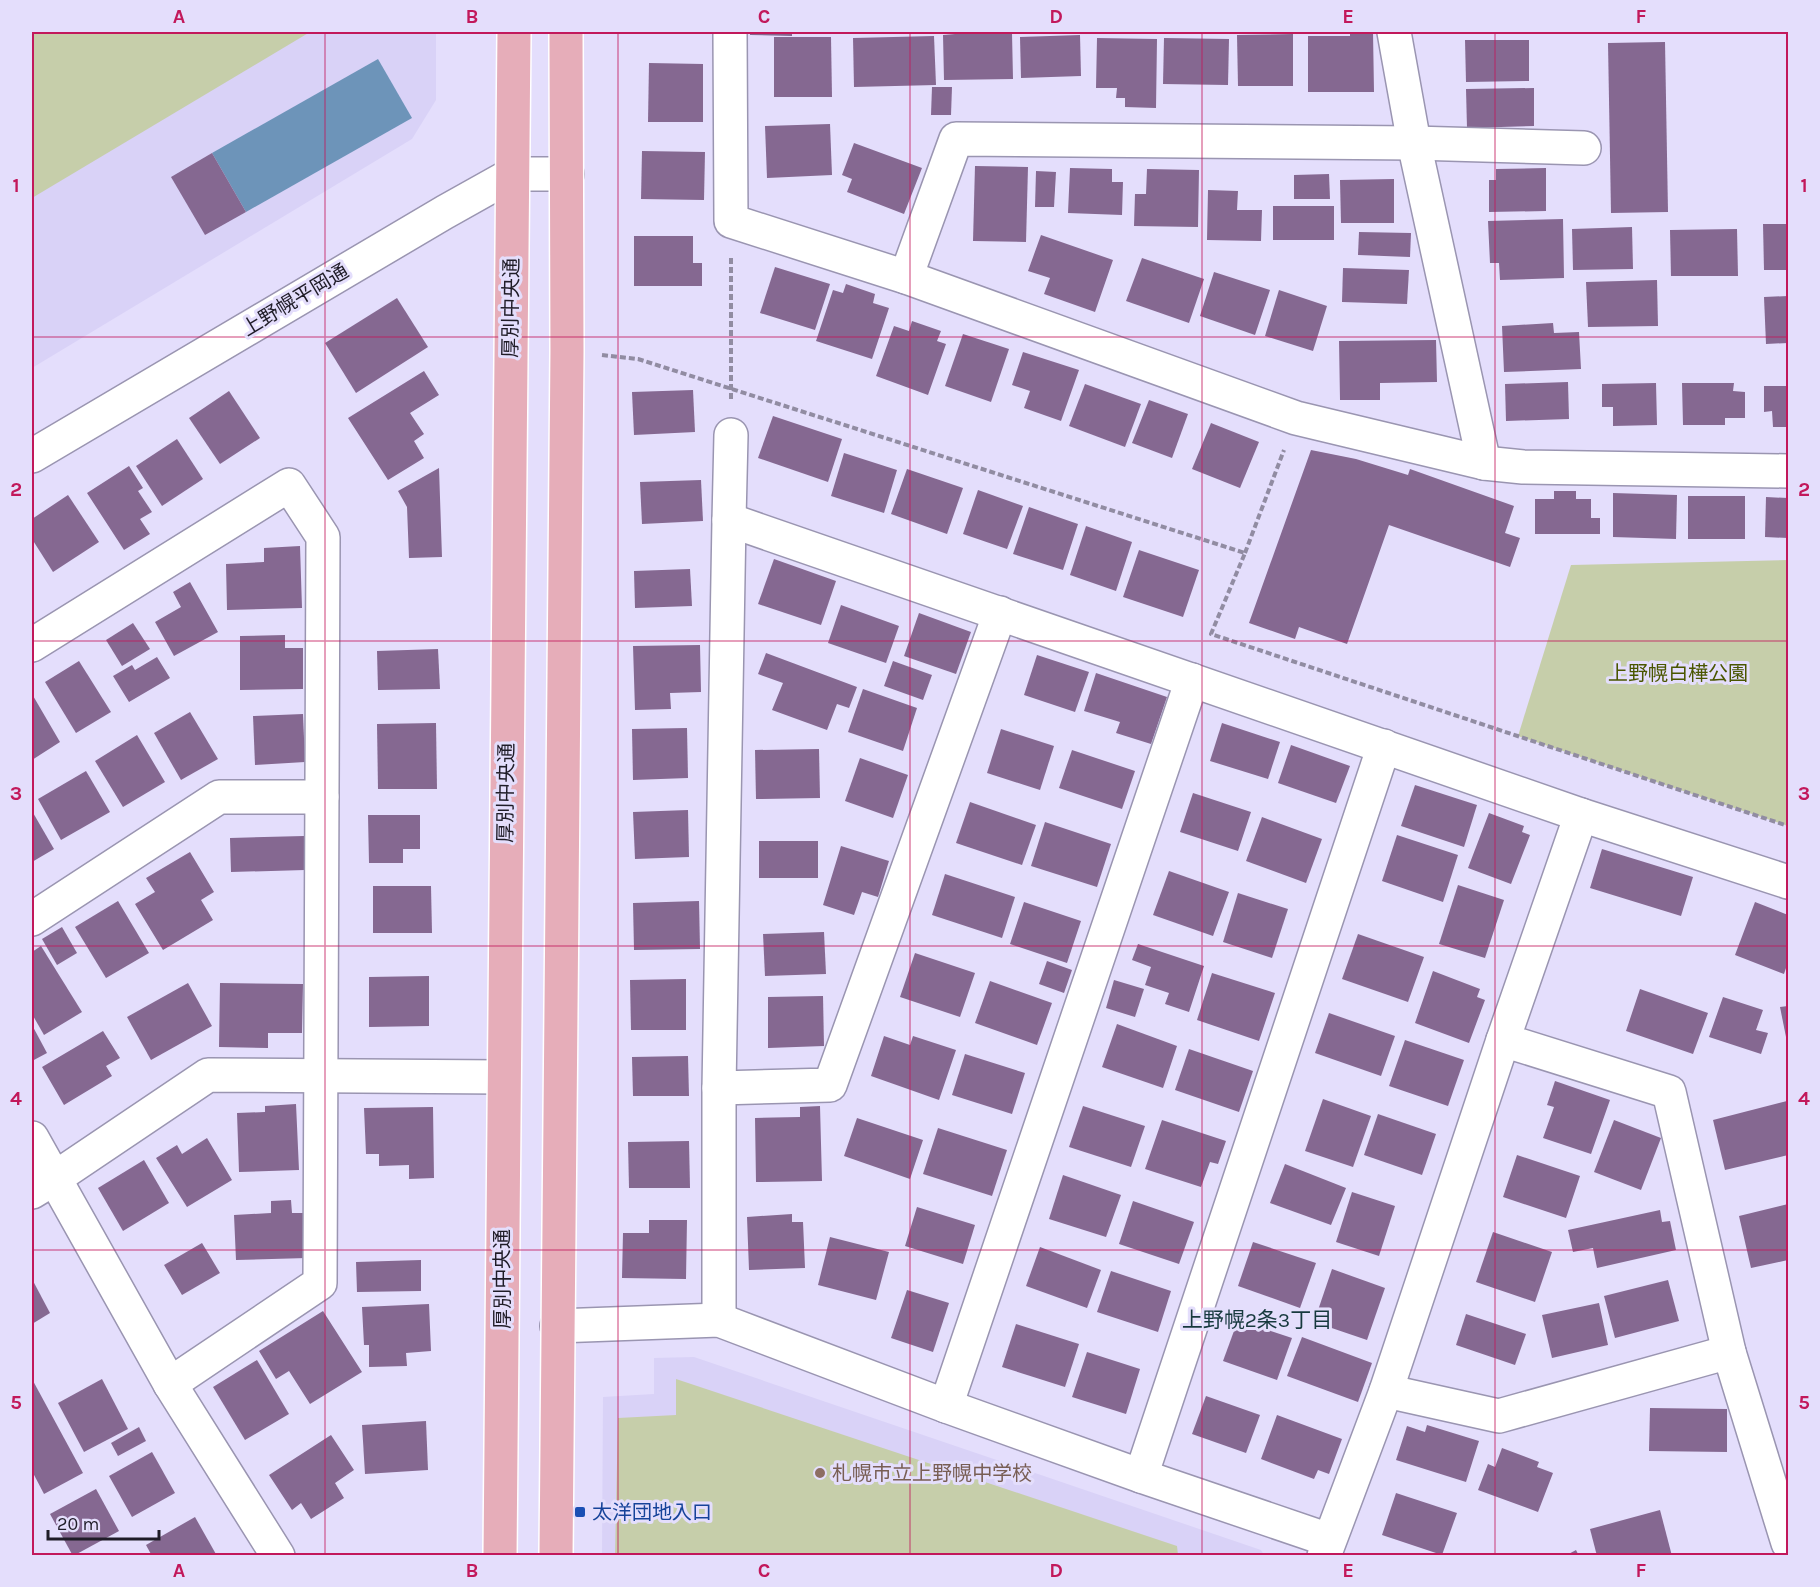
<svg xmlns="http://www.w3.org/2000/svg" width="1820" height="1587" font-family="Karla,'Noto Sans JP',sans-serif">
	<style>
		.built { fill: #d9d2f7 }
		.green { fill: #c6ceaa }
		.water { fill: #6d94b9 }
		.building { fill: #856891 }
		.lines { fill: none; stroke-linecap: round; stroke-linejoin: round }
		.minor-casing { stroke: #9a95b1; stroke-width: 36 }
		.major-casing { stroke: #fff; stroke-width: 36 }
		.path { stroke: #918ca2; stroke-width: 4; stroke-dasharray: 6 3; stroke-linecap: butt }
		.minor { stroke: #fff; stroke-width: 33 }
		.major { stroke: #e6adb9; stroke-width: 33 }
		.grid { fill: none; stroke: #c2185b; stroke-width: 1.5; stroke-opacity: 0.55 }
		.education-dot { fill: #8d6e63; stroke: #e4defc; stroke-width: 2 }
		.transit-dot { fill: #1a4fb4; stroke: #e4defc; stroke-width: 2 }
		.labels { text-anchor: middle; dominant-baseline: central; stroke-width: 6; stroke-linejoin: round; paint-order: stroke }
		.street-label { font-size: 20px; fill: #1f1c27; stroke: #e4defc }
		.park-label { font-size: 20px; fill: #4a5600; stroke: #e4defc }
		.education-label { font-size: 20px; fill: #785e54; stroke: #e4defc; text-anchor: start }
		.transit-label { font-size: 20px; fill: #164399; stroke: #e4defc; text-anchor: start }
		.neighbourhood-label { font-size: 21px; fill: #17393e; stroke: #e4defc }
		.neatline { fill: none; stroke: #c2185b; stroke-width: 2 }
		.grid-label { font-size: 20px; text-anchor: middle; font-weight: bold; fill: #c2185b }
	</style>
	<rect width="100%" height="100%" fill="#e4defc"/>
	<g class="built">
		<path d="M32,32H436V100L412,139L32,368Z"/>
		<path d="M694,1357L1261,1550L1264,1555L602,1556L603,1397L654,1394V1358Z"/>
	</g>
	<g class="green">
		<path d="M32,32H310L32,198Z"/>
		<path d="M1788,560V826L1518,736L1571,565Z"/>
		<path d="M676,1379L1177,1546L1178,1555H615L618,1418L676,1415Z"/>
	</g>
	<path class="water" d="M378,59L412,118L246,212L212,153Z"/>
	<g class="building">
		<path d="M750,32H792V36L750,35Z"/>
		<path d="M955,32L1012,33L1013,79L944,80L943,35L955,34Z"/>
		<path d="M1350,32H1373L1374,92H1308V36H1350Z"/>
		<path d="M1293,34V86H1238L1237,35Z"/>
		<path d="M1080,35L1081,76L1021,78L1020,37Z"/>
		<path d="M934,36L936,85L854,87L853,38Z"/>
		<path d="M774,37H831L832,97H774Z"/>
		<path d="M1097,38L1157,39L1156,108L1125,107V98H1116L1117,88H1096Z"/>
		<path d="M1164,38L1229,39L1228,85L1163,84Z"/>
		<path d="M1465,40H1529V81L1466,82Z"/>
		<path d="M1665,42L1668,212L1611,213L1608,43Z"/>
		<path d="M649,63L703,64V122H648Z"/>
		<path d="M932,87H952L951,115H931Z"/>
		<path d="M1534,88V126L1467,128L1466,89Z"/>
		<path d="M830,124L832,175L767,178L765,126Z"/>
		<path d="M854,143L922,168L904,214L847,192L852,179L842,175Z"/>
		<path d="M642,151L705,152L704,200L641,199Z"/>
		<path d="M212,153L246,212L205,235L171,177Z"/>
		<path d="M975,166L1028,167L1026,242L973,241Z"/>
		<path d="M1070,168L1112,169V182H1123L1122,215L1068,213Z"/>
		<path d="M1546,168V211L1489,212V180H1496V169Z"/>
		<path d="M1147,169L1199,170L1198,227L1134,226L1135,194H1146Z"/>
		<path d="M1036,171L1056,172L1054,207H1035Z"/>
		<path d="M1329,174L1330,199H1294V175Z"/>
		<path d="M1394,179V223H1341L1340,180Z"/>
		<path d="M1208,190L1238,191L1237,210H1262L1261,241L1207,240Z"/>
		<rect x="1273" y="206" width="61" height="34"/>
		<path d="M1563,219L1564,278L1500,280L1499,263H1490L1488,221Z"/>
		<path d="M1763,224H1788V270H1764Z"/>
		<path d="M1632,227L1633,269L1573,270L1572,229Z"/>
		<path d="M1737,229L1738,276H1671L1670,230Z"/>
		<path d="M1359,232L1411,233L1410,257L1358,255Z"/>
		<path d="M1041,235L1113,260L1095,312L1044,294L1050,278L1028,271Z"/>
		<path d="M634,236H693V263H702V286H634Z"/>
		<path d="M1142,258L1204,279L1189,323L1126,301Z"/>
		<path d="M775,267L830,284L815,330L760,313Z"/>
		<path d="M1343,268L1409,270L1407,304L1342,302Z"/>
		<path d="M1214,272L1270,290L1255,335L1200,316Z"/>
		<path d="M1657,280L1658,326L1588,327L1586,282Z"/>
		<path d="M846,284L875,294L873,303L889,308L872,359L816,341L833,290L843,293Z"/>
		<path d="M1279,290L1327,306L1313,351L1265,336Z"/>
		<path d="M1788,296V343L1766,344L1764,297Z"/>
		<path d="M397,298L428,347L356,393L325,343Z"/>
		<path d="M912,321L941,331L937,341L946,344L928,395L876,376L894,326L909,331Z"/>
		<path d="M1553,323L1554,333L1579,332L1581,369L1504,372L1502,326Z"/>
		<path d="M963,334L1009,349L991,402L945,386Z"/>
		<path d="M1436,340L1437,382L1380,383V400H1340L1339,341Z"/>
		<path d="M1023,352L1079,370L1061,421L1024,408L1030,391L1012,385Z"/>
		<path d="M424,371L439,395L410,413L424,434L414,441L424,458L388,480L348,418Z"/>
		<path d="M1568,382L1569,419L1506,421L1505,384Z"/>
		<path d="M1656,383L1657,425L1613,426V407H1602V384Z"/>
		<path d="M1682,383H1734L1733,391L1745,392V418H1725V425H1683Z"/>
		<path d="M1085,384L1141,404L1125,447L1069,426Z"/>
		<path d="M1764,386H1788V427H1773L1772,411L1764,412Z"/>
		<path d="M693,390L695,432L634,435L632,392Z"/>
		<path d="M229,391L260,438L220,464L189,418Z"/>
		<path d="M1149,400L1188,414L1172,458L1132,443Z"/>
		<path d="M773,416L842,439L828,482L758,458Z"/>
		<path d="M1211,423L1259,442L1240,488L1192,469Z"/>
		<path d="M177,439L203,479L162,506L136,466Z"/>
		<path d="M1311,450L1356,459L1408,475L1410,469L1514,506L1505,533L1520,538L1510,567L1389,525L1347,644L1299,627L1295,639L1249,623Z"/>
		<path d="M844,453L897,470L884,513L831,496Z"/>
		<path d="M129,466L143,488L138,491L152,512L140,519L150,534L124,550L87,493Z"/>
		<path d="M439,468L442,557L409,558L407,507L398,491Z"/>
		<path d="M907,469L963,488L947,534L891,514Z"/>
		<path d="M701,480L703,521L642,524L640,482Z"/>
		<path d="M978,490L1023,506L1007,549L963,534Z"/>
		<path d="M1554,491H1576V499H1591V518H1600V534H1535V499H1554Z"/>
		<path d="M1613,493L1677,495L1676,539L1613,537Z"/>
		<path d="M68,495L99,542L53,572L32,539V519Z"/>
		<rect x="1688" y="496" width="57" height="43"/>
		<path d="M1766,497L1788,498V538L1765,537Z"/>
		<path d="M1029,507L1078,524L1063,570L1013,554Z"/>
		<path d="M1086,526L1132,542L1116,591L1070,575Z"/>
		<path d="M300,546L302,608L227,610L226,564L264,562V548Z"/>
		<path d="M1139,550L1199,570L1183,617L1123,597Z"/>
		<path d="M774,559L836,581L821,625L758,604Z"/>
		<path d="M690,569L692,606L635,608L634,571Z"/>
		<path d="M190,582L218,632L174,656L155,622L181,607L173,592Z"/>
		<path d="M841,605L899,626L886,663L828,643Z"/>
		<path d="M919,613L971,632L956,674L904,656Z"/>
		<path d="M133,623L150,649L122,666L106,640Z"/>
		<path d="M285,635V648H303V689L240,690V636Z"/>
		<path d="M700,645L701,692L670,693L671,709L635,710L633,646Z"/>
		<path d="M438,649L440,689L378,690L377,651Z"/>
		<path d="M766,653L857,687L849,708L837,704L827,730L772,710L783,683L758,674Z"/>
		<path d="M1037,655L1089,672L1075,712L1024,695Z"/>
		<path d="M157,657L170,678L129,702L113,676L132,665L135,670Z"/>
		<path d="M79,661L111,712L76,733L45,682Z"/>
		<path d="M893,661L932,675L923,700L884,686Z"/>
		<path d="M1096,673L1167,697L1151,744L1116,733L1120,722L1084,711Z"/>
		<path d="M863,689L917,708L903,751L848,732Z"/>
		<path d="M32,694L60,742L32,760Z"/>
		<path d="M190,712L218,759L181,780L154,733Z"/>
		<path d="M303,714L305,762L255,765L253,716Z"/>
		<path d="M436,723L437,789H378L377,724Z"/>
		<path d="M1222,723L1280,742L1268,779L1210,761Z"/>
		<path d="M687,728L688,778L633,780L632,729Z"/>
		<path d="M1001,729L1054,746L1040,790L987,773Z"/>
		<path d="M137,735L165,782L123,807L95,761Z"/>
		<path d="M1291,745L1350,766L1336,803L1278,783Z"/>
		<path d="M819,749L820,798L756,799L755,750Z"/>
		<path d="M1072,750L1135,771L1122,809L1059,788Z"/>
		<path d="M860,758L908,775L893,818L845,801Z"/>
		<path d="M86,771L110,812L61,840L38,799Z"/>
		<path d="M1415,785L1477,805L1464,847L1401,826Z"/>
		<path d="M1193,793L1251,812L1238,851L1180,832Z"/>
		<path d="M970,802L1036,825L1022,865L956,843Z"/>
		<path d="M688,810L689,857L635,859L633,812Z"/>
		<path d="M32,811L54,849L32,862Z"/>
		<path d="M1489,813L1524,826L1522,832L1530,835L1511,884L1468,868Z"/>
		<path d="M368,815H420V849H403V863H369Z"/>
		<path d="M1262,817L1322,839L1306,883L1246,861Z"/>
		<path d="M1045,822L1111,844L1097,887L1031,866Z"/>
		<path d="M1397,835L1458,855L1443,902L1382,881Z"/>
		<path d="M304,836L305,870L231,872L230,838Z"/>
		<rect x="759" y="841" width="59" height="37"/>
		<path d="M841,846L889,861L878,897L862,892L854,915L823,905Z"/>
		<path d="M1602,849L1693,877L1681,916L1590,888Z"/>
		<path d="M190,852L214,892L201,900L213,920L163,950L135,904L155,892L146,878Z"/>
		<path d="M1169,871L1229,892L1213,936L1153,915Z"/>
		<path d="M945,874L1015,897L1002,938L932,915Z"/>
		<path d="M1458,885L1504,900L1485,958L1439,944Z"/>
		<path d="M373,886H431L432,933H373Z"/>
		<path d="M1238,893L1288,909L1272,958L1223,942Z"/>
		<path d="M118,901L149,953L106,978L75,927Z"/>
		<path d="M699,901L700,949L634,950L633,903Z"/>
		<path d="M1024,902L1081,921L1067,963L1010,944Z"/>
		<path d="M1755,902L1788,915V962L1784,974L1735,955Z"/>
		<path d="M62,927L77,953L57,965L42,939Z"/>
		<path d="M824,932L826,974L765,976L763,934Z"/>
		<path d="M1358,934L1424,957L1408,1002L1342,979Z"/>
		<path d="M1138,944L1204,966L1189,1012L1165,1004L1169,993L1145,985L1151,967L1132,960Z"/>
		<path d="M41,946L82,1012L44,1035L32,1014V952Z"/>
		<path d="M915,953L975,973L960,1017L900,997Z"/>
		<path d="M1047,961L1072,970L1064,993L1039,984Z"/>
		<path d="M1433,971L1480,989L1477,997L1485,1000L1469,1043L1415,1023Z"/>
		<path d="M1212,973L1275,993L1259,1041L1197,1020Z"/>
		<path d="M429,976V1026L369,1027V977Z"/>
		<path d="M686,979V1030H631L630,980Z"/>
		<path d="M1114,980L1144,989L1135,1017L1106,1008Z"/>
		<path d="M990,981L1052,1003L1037,1045L975,1023Z"/>
		<path d="M188,983L212,1026L151,1060L127,1017Z"/>
		<path d="M220,983L303,984L302,1033H268V1048L219,1047Z"/>
		<path d="M1640,989L1708,1013L1693,1054L1626,1031Z"/>
		<path d="M823,996L824,1046L768,1048V997Z"/>
		<path d="M1723,997L1763,1010L1756,1030L1768,1033L1761,1054L1709,1037Z"/>
		<path d="M1788,1006V1042H1787L1780,1007Z"/>
		<path d="M1329,1013L1395,1036L1381,1076L1315,1053Z"/>
		<path d="M1117,1024L1177,1046L1163,1088L1102,1067Z"/>
		<path d="M32,1025L47,1053L32,1061Z"/>
		<path d="M103,1031L120,1058L106,1066L112,1076L64,1105L42,1067Z"/>
		<path d="M884,1036L910,1045L913,1036L956,1050L939,1100L871,1076Z"/>
		<path d="M1405,1040L1464,1060L1448,1106L1389,1086Z"/>
		<path d="M1189,1049L1253,1071L1239,1112L1175,1090Z"/>
		<path d="M965,1054L1025,1073L1012,1114L952,1095Z"/>
		<path d="M688,1056L689,1096H633L632,1057Z"/>
		<path d="M1555,1081L1610,1100L1591,1154L1543,1138L1554,1107L1547,1105Z"/>
		<path d="M1323,1099L1371,1116L1353,1167L1305,1151Z"/>
		<path d="M1787,1101L1788,1155L1725,1170L1713,1120Z"/>
		<path d="M296,1104L299,1170L239,1172L237,1113L265,1112V1106Z"/>
		<path d="M820,1106L822,1181L756,1182L755,1118L800,1117V1107Z"/>
		<path d="M1083,1106L1145,1126L1131,1167L1069,1147Z"/>
		<path d="M433,1107L434,1178L409,1179V1165L379,1166V1154H366L364,1108Z"/>
		<path d="M1378,1114L1436,1134L1422,1175L1364,1155Z"/>
		<path d="M857,1118L923,1140L910,1179L844,1156Z"/>
		<path d="M1162,1120L1226,1141L1218,1164L1210,1162L1201,1187L1145,1169Z"/>
		<path d="M1614,1120L1661,1138L1641,1190L1594,1172Z"/>
		<path d="M938,1128L1007,1150L992,1196L923,1174Z"/>
		<path d="M207,1138L232,1180L187,1207L156,1158L177,1145L182,1154Z"/>
		<path d="M689,1141L690,1188H629L628,1142Z"/>
		<path d="M1517,1155L1580,1176L1566,1218L1503,1197Z"/>
		<path d="M144,1160L169,1203L123,1231L98,1188Z"/>
		<path d="M1285,1164L1346,1188L1331,1225L1270,1203Z"/>
		<path d="M1063,1175L1121,1195L1106,1237L1049,1219Z"/>
		<path d="M1352,1192L1395,1206L1379,1256L1336,1242Z"/>
		<path d="M291,1200L292,1213H305L307,1258L236,1260L234,1215L271,1213V1201Z"/>
		<path d="M1133,1201L1194,1222L1179,1264L1119,1244Z"/>
		<path d="M1788,1204V1260L1751,1268L1739,1216Z"/>
		<path d="M917,1207L975,1225L963,1264L905,1246Z"/>
		<path d="M1660,1210L1662,1222L1670,1221L1676,1250L1597,1268L1593,1248L1573,1252L1568,1230Z"/>
		<path d="M792,1214V1222H803L805,1268L749,1270L747,1217Z"/>
		<path d="M649,1220H687L686,1279L622,1278L623,1233H649Z"/>
		<path d="M1493,1232L1552,1252L1535,1302L1476,1282Z"/>
		<path d="M830,1237L889,1252L876,1300L818,1285Z"/>
		<path d="M1253,1242L1316,1263L1300,1308L1238,1286Z"/>
		<path d="M202,1243L220,1273L182,1295L164,1265Z"/>
		<path d="M1040,1247L1101,1270L1087,1308L1026,1286Z"/>
		<path d="M421,1260V1291L357,1292L356,1262Z"/>
		<path d="M1332,1269L1385,1288L1367,1340L1314,1322Z"/>
		<path d="M1111,1271L1171,1291L1158,1332L1097,1312Z"/>
		<path d="M32,1279L50,1313L32,1324Z"/>
		<path d="M1668,1280L1679,1321L1615,1338L1604,1296Z"/>
		<path d="M907,1290L949,1303L933,1352L891,1338Z"/>
		<path d="M1599,1303L1608,1345L1552,1358L1542,1315Z"/>
		<path d="M429,1304L431,1351L406,1353L407,1366L369,1367V1345H364L362,1307Z"/>
		<path d="M323,1311L362,1372L310,1404L289,1371L276,1379L259,1351Z"/>
		<path d="M1466,1314L1526,1334L1515,1365L1456,1345Z"/>
		<path d="M1238,1320L1292,1338L1277,1380L1223,1361Z"/>
		<path d="M1016,1324L1079,1344L1065,1387L1002,1367Z"/>
		<path d="M1302,1337L1372,1363L1358,1402L1287,1376Z"/>
		<path d="M1087,1352L1140,1369L1126,1414L1072,1397Z"/>
		<path d="M257,1360L289,1414L245,1440L213,1387Z"/>
		<path d="M32,1379L83,1473L44,1494L32,1471Z"/>
		<path d="M102,1379L128,1429L84,1452L58,1403Z"/>
		<path d="M1206,1396L1260,1415L1246,1453L1192,1434Z"/>
		<path d="M1650,1408L1727,1409V1452L1649,1451Z"/>
		<path d="M1277,1415L1342,1439L1329,1474L1318,1470L1314,1479L1261,1459Z"/>
		<path d="M426,1421L428,1470L365,1474L362,1425Z"/>
		<path d="M1427,1425L1479,1441L1466,1482L1396,1460L1407,1426L1425,1432Z"/>
		<path d="M139,1427L146,1441L118,1456L111,1443Z"/>
		<path d="M331,1435L354,1470L335,1483L344,1498L311,1519L301,1503L292,1510L269,1475Z"/>
		<path d="M1502,1448L1539,1462L1537,1467L1553,1473L1538,1512L1478,1490L1488,1464L1495,1467Z"/>
		<path d="M152,1452L175,1493L132,1517L109,1476Z"/>
		<path d="M96,1489L119,1531L73,1556L50,1514Z"/>
		<path d="M1396,1493L1457,1513L1442,1555L1382,1535Z"/>
		<path d="M1660,1510L1672,1556H1597L1590,1529Z"/>
		<path d="M195,1517L217,1556H152L146,1545Z"/>
		<path d="M1576,1550L1579,1556H1565Z"/>
	</g>
	<g class="lines">
		<defs>
			<g id="minor">
				<path d="M730,32L731,221L906,277L1296,418L1484,463L1523,467L1788,471"/>
				<path d="M1394,32L1414,143L1484,463"/>
				<path d="M906,277L956,139L1414,143L1584,148"/>
				<path d="M32,456L445,212L513,174H567"/>
				<path d="M729,520L731,435"/>
				<path d="M32,645L289,485L323,537L320,1283L170,1384"/>
				<path d="M32,919L219,797H322"/>
				<path d="M1503,1040L1669,1092L1729,1352L1788,1543"/>
				<path d="M719,1088L830,1085L1000,613"/>
				<path d="M32,1138L170,1384L278,1556"/>
				<path d="M32,1192L55,1178L208,1075L503,1077"/>
				<path d="M719,1320V1088L729,520L1581,815L1788,882"/>
				<path d="M557,1326L719,1320L946,1406L1141,1476L1329,1540"/>
				<path d="M1386,1391L1499,1416L1729,1352"/>
				<path d="M946,1406L1192,680"/>
				<path d="M1141,1476L1384,746"/>
				<path d="M1324,1556L1386,1391L1503,1040L1581,815"/>
			</g>
			<g id="major">
				<path d="M500,1556L514,32"/>
				<path d="M556,1556L567,351L566,32"/>
			</g>
		</defs>
		<use href="#minor" class="minor-casing"/>
		<use href="#major" class="major-casing"/>
		<g class="path">
			<path d="M731,258V400"/>
			<path d="M602,355L638,359L1245,553L1211,634L1788,826"/>
			<path d="M1245,553L1284,450"/>
		</g>
		<use href="#minor" class="minor"/>
		<use href="#major" class="major"/>
	</g>
	<path class="grid" d="M325,32V1556M618,32V1556M910,32V1556M1202,32V1556M1495,32V1556M32,337H1788M32,641H1788M32,946H1788M32,1250H1788"/>
	<circle class="education-dot" cx="820" cy="1473" r="6"/>
	<rect class="transit-dot" x="574" y="1506" width="12" height="12" rx="3"/>
	<g class="labels">
		<g class="street-label">
			<text transform="translate(295 300) rotate(-31)">上野幌平岡通</text>
			<text transform="translate(511 308) rotate(-89)">厚別中央通</text>
			<text transform="translate(506 793) rotate(-89)">厚別中央通</text>
			<text transform="translate(502 1279) rotate(-90)">厚別中央通</text>
		</g>
		<g class="park-label">
			<text x="1678" y="673">上野幌白樺公園</text>
		</g>
		<g class="education-label">
			<text x="832" y="1473">札幌市立上野幌中学校</text>
		</g>
		<g class="transit-label">
			<text x="592" y="1512">太洋団地入口</text>
		</g>
		<g class="neighbourhood-label">
			<text x="1257" y="1320">上野幌2条3丁目</text>
		</g>
	</g>
	<rect width="1820" height="1587" fill="none" stroke="#e4defc" stroke-width="66"/>
	<path d="M48 1530v9h111v-9" fill="none" stroke="#1f1c27" stroke-width="3"/>
	<text x="57" y="1530" font-size="18" fill="#1f1c27" stroke="#e4defc" stroke-width="4.5" paint-order="stroke">20 m</text>
	<rect x="33" y="33" width="1754" height="1521" class="neatline"/>
	<g class="grid-label">
		<text x="179" y="23">A</text>
		<text x="472" y="23">B</text>
		<text x="764" y="23">C</text>
		<text x="1056" y="23">D</text>
		<text x="1348" y="23">E</text>
		<text x="1641" y="23">F</text>
		<text x="16" y="192">1</text>
		<text x="1804" y="192">1</text>
		<text x="16" y="496">2</text>
		<text x="1804" y="496">2</text>
		<text x="16" y="800">3</text>
		<text x="1804" y="800">3</text>
		<text x="16" y="1105">4</text>
		<text x="1804" y="1105">4</text>
		<text x="16" y="1409">5</text>
		<text x="1804" y="1409">5</text>
		<text x="179" y="1577">A</text>
		<text x="472" y="1577">B</text>
		<text x="764" y="1577">C</text>
		<text x="1056" y="1577">D</text>
		<text x="1348" y="1577">E</text>
		<text x="1641" y="1577">F</text>
	</g>
</svg>
